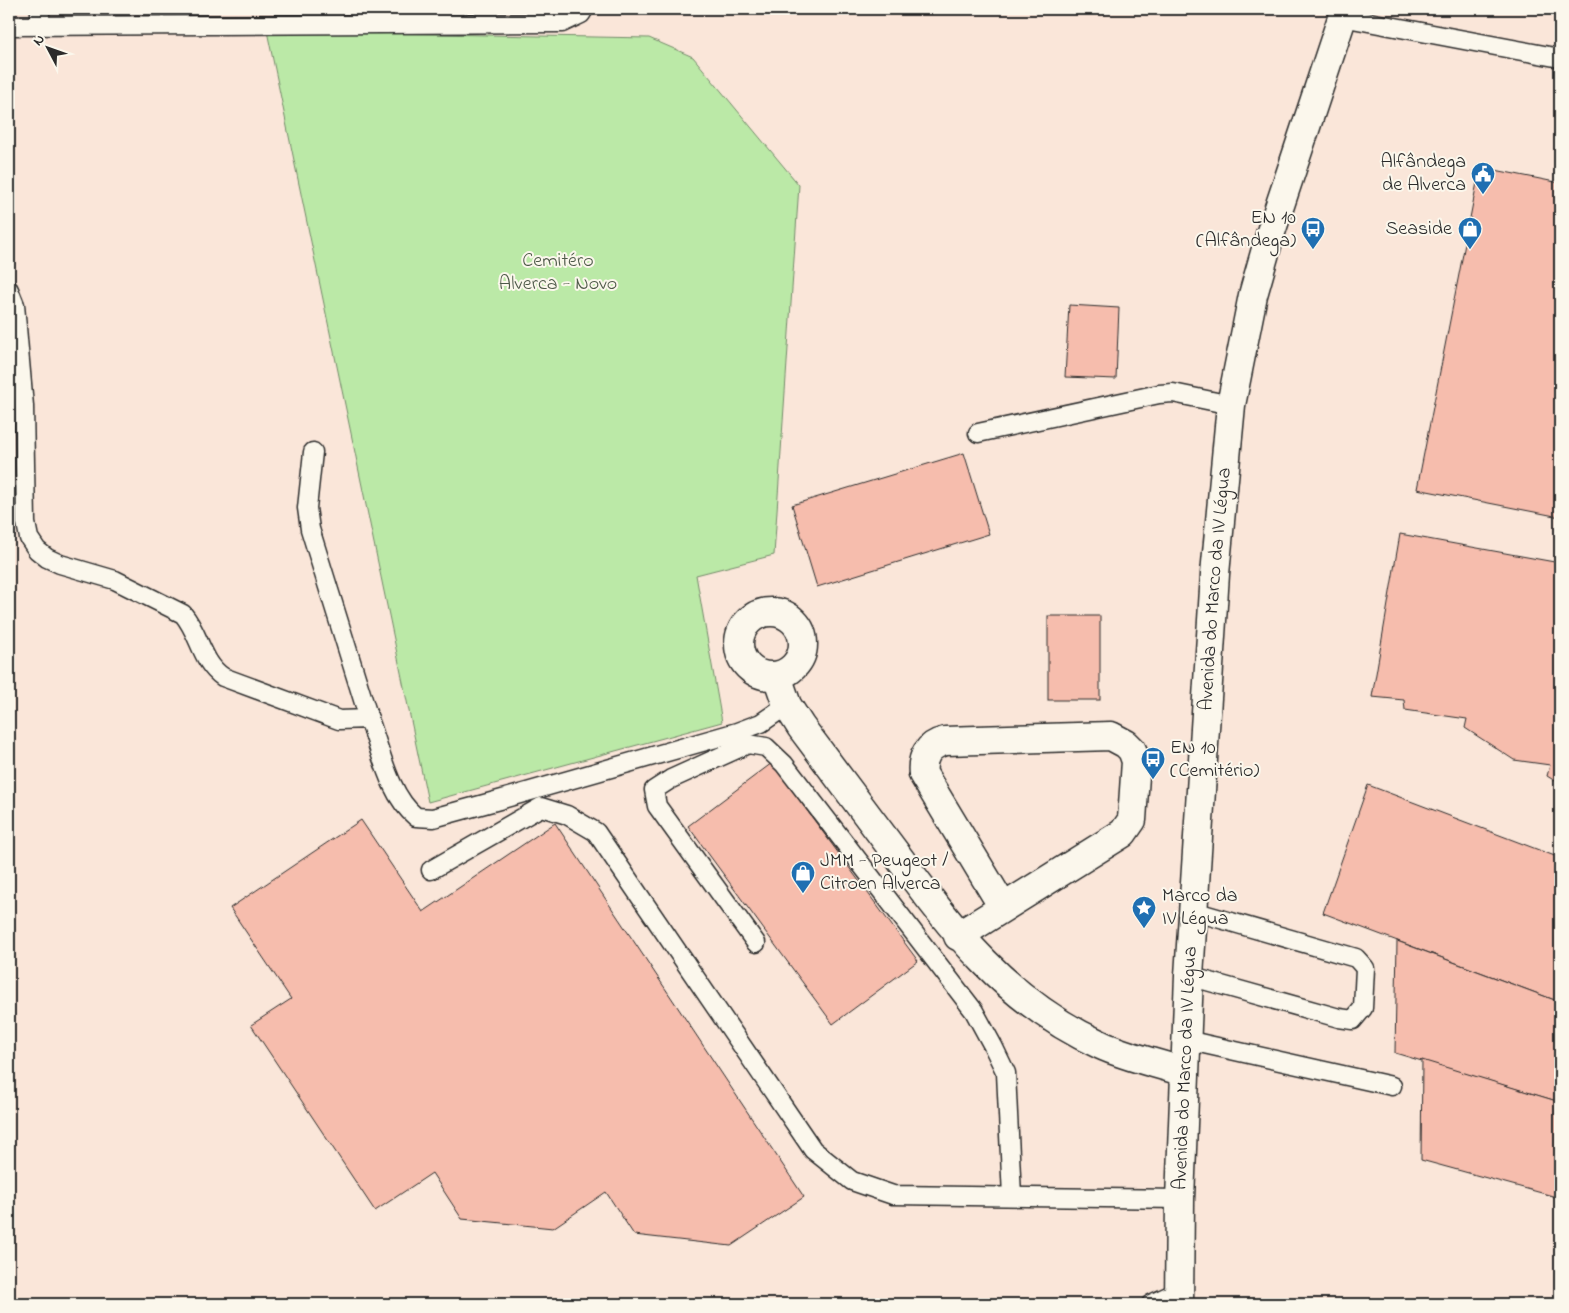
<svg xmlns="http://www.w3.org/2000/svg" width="1569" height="1313" font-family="'Indie Flower',sans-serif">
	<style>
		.green { fill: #bbe9a7; stroke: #738a69 }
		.building { fill: #f6bdad; stroke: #2b2b2b }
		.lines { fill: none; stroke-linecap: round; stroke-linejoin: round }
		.lane-casing { stroke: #2b2b2b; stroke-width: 21 }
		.street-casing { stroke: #2b2b2b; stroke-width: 31 }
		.primary-casing { stroke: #2b2b2b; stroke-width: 31 }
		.lane { stroke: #fbf7ec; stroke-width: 18 }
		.street { stroke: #fbf7ec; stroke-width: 28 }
		.primary { stroke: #fbf7ec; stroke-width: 28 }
		.labels { text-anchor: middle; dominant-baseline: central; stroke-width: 4; stroke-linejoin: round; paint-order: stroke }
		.poi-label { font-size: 20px; fill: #2b2b2b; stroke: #fbf7ec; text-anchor: end }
		.park-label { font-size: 20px; fill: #4f5a4a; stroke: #fbf7ec }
		.street-label { font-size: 20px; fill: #2b2b2b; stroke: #fbf7ec }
	</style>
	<rect width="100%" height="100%" fill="#fae6d9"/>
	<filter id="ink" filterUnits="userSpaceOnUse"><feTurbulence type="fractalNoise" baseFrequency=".02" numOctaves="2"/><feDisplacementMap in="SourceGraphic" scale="10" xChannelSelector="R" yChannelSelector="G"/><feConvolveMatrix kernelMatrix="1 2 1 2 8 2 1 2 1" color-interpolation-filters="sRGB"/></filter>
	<g filter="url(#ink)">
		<path class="green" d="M267,31L649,38L693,57L799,185L774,555L696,575L722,722L428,802Z"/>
		<g class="building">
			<path d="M1480,167L1560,183V517L1417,489Z"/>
			<path d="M1069,305L1119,308L1116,379L1065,377Z"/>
			<path d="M964,453L989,534L817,587L792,505Z"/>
			<path d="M1400,534L1560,563V784L1547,776L1550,765L1514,760L1465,728L1467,719L1405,710L1404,700L1372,697Z"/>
			<rect x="1048" y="616" width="52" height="84"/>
			<path d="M772,763L918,961L833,1024L688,826Z"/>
			<path d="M1368,785L1560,858V1002L1323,913Z"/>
			<path d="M361,820L423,912L555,823L804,1197L731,1246L634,1235L606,1192L553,1228L462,1219L432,1173L375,1211L251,1025L291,999L230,908Z"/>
			<path d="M1397,941L1560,1002V1102L1395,1053Z"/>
			<path d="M1422,1060L1560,1102V1198L1421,1160Z"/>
		</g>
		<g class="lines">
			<defs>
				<g id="lane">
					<path d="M1342,17L1560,58"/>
					<path d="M9,26L562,23L581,14L584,9"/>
					<path d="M40,26V9"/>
					<path d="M9,290L15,305L24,406L26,523L29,538L37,550L47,558L60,564L115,580L183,614C200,634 201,662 223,677L339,720L369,719C381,751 389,795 416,817L433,818L499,800L737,732L761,723L787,705"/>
					<path d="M978,433L1159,394L1173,393L1231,405"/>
					<path d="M313,452L307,508L310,529L369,719"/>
					<path d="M431,870L541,807L567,815L596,832L813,1150L852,1181L893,1195L1180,1199"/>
					<path d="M756,943L657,806L654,790L671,779L748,744L766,747L784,764L974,1011L993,1046L1006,1073L1012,1196"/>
					<path d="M1189,976L1339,1018L1353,1020L1363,1008L1365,968L1356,958L1193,911"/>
					<path d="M1186,1040L1392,1086"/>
					<path d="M1151,1304L1179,1291"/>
				</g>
				<g id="street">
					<circle cx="771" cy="644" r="32"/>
					<path d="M777,676L787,705L801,727C832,768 863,810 894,851C953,931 1008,1003 1101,1045C1127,1057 1157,1063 1184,1072"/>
					<path d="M958,936L1123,833L1132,820L1136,761L1132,750L1126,744L1111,736L945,741C928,745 921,757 923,774L1003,907"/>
				</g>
				<g id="primary">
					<path id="s1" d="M1179,1304L1180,1199L1189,976L1215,574L1231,405L1253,295L1270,235L1345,9"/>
				</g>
			</defs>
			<use href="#lane" class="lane-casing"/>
			<use href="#street" class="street-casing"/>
			<use href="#primary" class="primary-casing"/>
			<use href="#lane" class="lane"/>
			<use href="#street" class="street"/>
			<use href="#primary" class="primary"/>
		</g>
	</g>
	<defs>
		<symbol id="civic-pin" viewBox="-11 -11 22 30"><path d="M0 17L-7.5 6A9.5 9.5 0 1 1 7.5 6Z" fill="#1f6fb2" stroke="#fbf7ec"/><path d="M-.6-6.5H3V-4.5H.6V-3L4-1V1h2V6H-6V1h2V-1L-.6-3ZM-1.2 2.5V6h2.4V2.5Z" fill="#fff"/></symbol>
		<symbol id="bus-pin" viewBox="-11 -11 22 30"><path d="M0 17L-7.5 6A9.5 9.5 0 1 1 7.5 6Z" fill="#1f6fb2" stroke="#fbf7ec"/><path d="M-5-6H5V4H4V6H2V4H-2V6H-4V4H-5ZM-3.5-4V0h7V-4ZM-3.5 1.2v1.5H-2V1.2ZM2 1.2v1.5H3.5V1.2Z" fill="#fff"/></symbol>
		<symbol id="shop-pin" viewBox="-11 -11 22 30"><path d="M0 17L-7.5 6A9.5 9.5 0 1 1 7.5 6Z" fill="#1f6fb2" stroke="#fbf7ec"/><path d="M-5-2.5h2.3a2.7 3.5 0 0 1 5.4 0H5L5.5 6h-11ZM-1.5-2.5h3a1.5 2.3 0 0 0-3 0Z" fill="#fff"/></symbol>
		<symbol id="sight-pin" viewBox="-11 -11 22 30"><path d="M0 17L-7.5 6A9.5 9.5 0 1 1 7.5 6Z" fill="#1f6fb2" stroke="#fbf7ec"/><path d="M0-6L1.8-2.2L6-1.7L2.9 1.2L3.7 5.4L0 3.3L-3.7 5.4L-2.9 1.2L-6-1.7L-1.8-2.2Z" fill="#fff"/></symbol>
	</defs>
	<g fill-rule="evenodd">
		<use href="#civic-pin" x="1469" y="160" width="28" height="38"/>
		<use href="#bus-pin" x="1299" y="215" width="28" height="38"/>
		<use href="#shop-pin" x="1456" y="215" width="28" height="38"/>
		<use href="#bus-pin" x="1139" y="745" width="28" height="38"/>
		<use href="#shop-pin" x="789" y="859" width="28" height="38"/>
		<use href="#sight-pin" x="1130" y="894" width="28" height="38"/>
	</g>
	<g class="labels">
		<g class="poi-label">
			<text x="1466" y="162">Alfândega<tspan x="1466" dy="23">de Alverca</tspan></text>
			<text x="1296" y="218">EN 10<tspan x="1296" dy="23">(Alfândega)</tspan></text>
			<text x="1452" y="229">Seaside</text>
			<text x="1170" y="748" text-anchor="start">EN 10<tspan x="1170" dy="23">(Cemitério)</tspan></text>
			<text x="820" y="861" text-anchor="start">JMM - Peugeot /<tspan x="820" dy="23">Citroen Alverca</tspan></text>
			<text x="1162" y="896" text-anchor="start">Marco da<tspan x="1162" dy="23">IV Légua</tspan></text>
		</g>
		<g class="park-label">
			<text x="558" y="261">Cemitéro<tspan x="558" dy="23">Alverca - Novo</tspan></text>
		</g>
		<g class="street-label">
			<text stroke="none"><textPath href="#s1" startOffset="716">Avenida do Marco da IV Légua</textPath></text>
			<text stroke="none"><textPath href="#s1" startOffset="236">Avenida do Marco da IV Légua</textPath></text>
		</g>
	</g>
	<rect width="1569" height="1313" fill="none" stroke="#fbf7ec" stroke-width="30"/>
	<rect x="15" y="15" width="1539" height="1283" fill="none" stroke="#2b2b2b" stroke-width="2" filter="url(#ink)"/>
	<g transform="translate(48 48) rotate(311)" stroke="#fbf7ec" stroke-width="4" paint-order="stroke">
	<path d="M0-4L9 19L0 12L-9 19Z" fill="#2b2b2b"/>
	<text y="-8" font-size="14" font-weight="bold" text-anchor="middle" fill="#2b2b2b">N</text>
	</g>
</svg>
